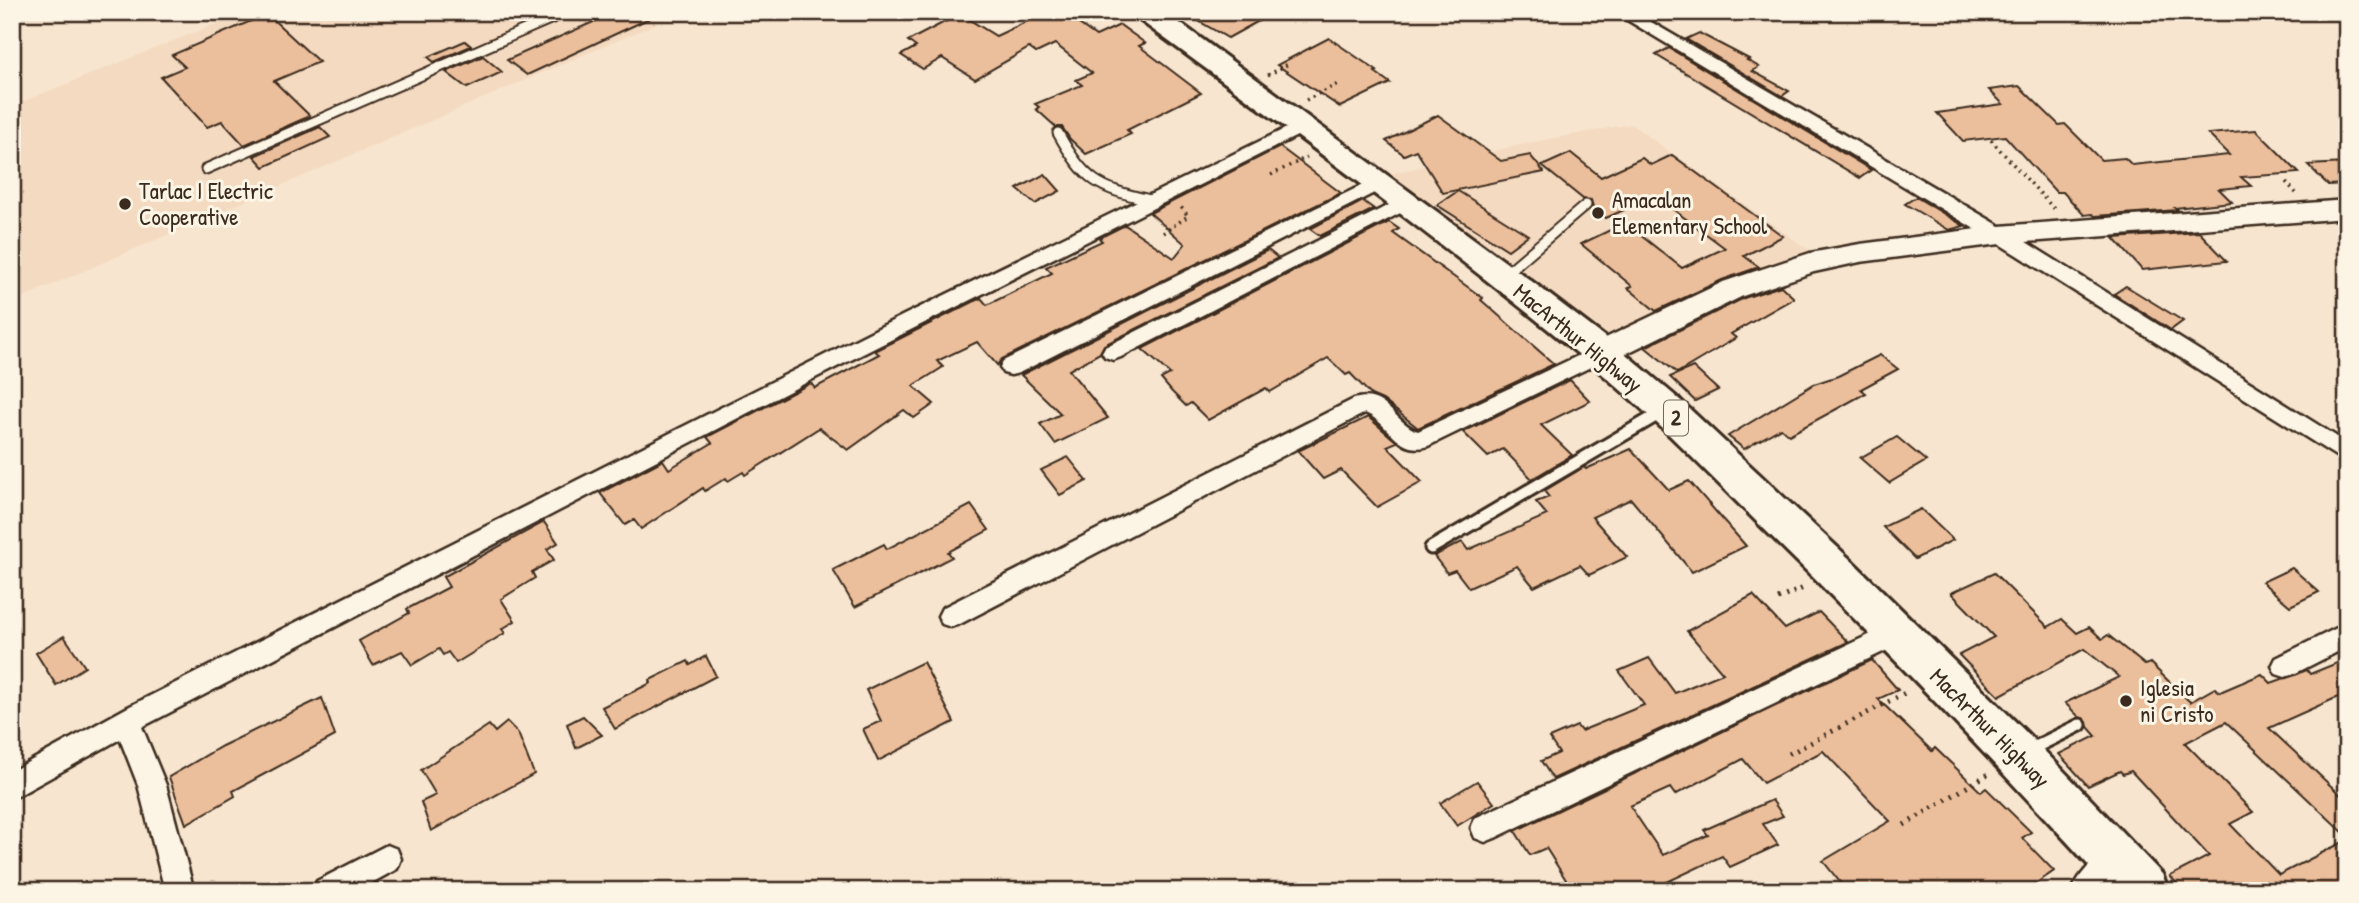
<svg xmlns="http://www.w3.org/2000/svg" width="2359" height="903" font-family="'Patrick Hand',sans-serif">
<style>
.built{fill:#f4dac0}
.building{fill:#ecbf9c;stroke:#3b2a1e;stroke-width:2}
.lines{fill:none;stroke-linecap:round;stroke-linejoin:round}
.lane-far1-casing{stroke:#3b2a1e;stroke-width:13}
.lane-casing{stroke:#3b2a1e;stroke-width:17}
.street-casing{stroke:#3b2a1e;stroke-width:5}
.secondary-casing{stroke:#3b2a1e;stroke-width:5}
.highway-casing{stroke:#3b2a1e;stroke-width:6}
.path-far1{stroke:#3b2a1e;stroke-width:3.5;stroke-dasharray:2 4.5;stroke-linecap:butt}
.path{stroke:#3b2a1e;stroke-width:5;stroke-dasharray:2 6;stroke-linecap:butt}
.lane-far1{stroke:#fcf5e5;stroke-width:9}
.lane{stroke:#fcf5e5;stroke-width:11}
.street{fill:#fcf5e5;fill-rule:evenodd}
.secondary{fill:#fcf5e5;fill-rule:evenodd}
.highway{fill:#fcf5e5;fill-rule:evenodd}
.poi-dot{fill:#3b2a1e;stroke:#fcf5e5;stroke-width:2.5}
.labels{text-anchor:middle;stroke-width:6;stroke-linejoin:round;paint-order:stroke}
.shield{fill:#fcf5e5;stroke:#75675a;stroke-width:2}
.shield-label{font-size:21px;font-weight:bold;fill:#3b2a1e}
.poi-label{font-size:23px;fill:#3b2a1e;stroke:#fcf5e5;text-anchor:start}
.street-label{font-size:23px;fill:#3b2a1e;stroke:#fcf5e5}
</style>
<rect width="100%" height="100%" fill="#f7e5cf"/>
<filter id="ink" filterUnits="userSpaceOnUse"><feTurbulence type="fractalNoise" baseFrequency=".0143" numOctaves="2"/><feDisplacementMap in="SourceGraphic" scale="14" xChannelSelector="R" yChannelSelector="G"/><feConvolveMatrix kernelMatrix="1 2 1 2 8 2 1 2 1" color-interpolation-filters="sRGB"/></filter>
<g filter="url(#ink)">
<!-- built -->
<g class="built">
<path d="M245,12h438l-671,290v-196z"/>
<path d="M1631,124l179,127 -208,86 -213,-163 145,-32z"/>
</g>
<!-- building -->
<g class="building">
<path d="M616,12h47l-136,63 -20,-15z"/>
<path d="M1047,12h15l34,24 24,-11 25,18 -6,3 62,47 -74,37 4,4 -45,20 -16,-15 -8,-12h-6l-20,-18 3,-2 -4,-3 47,-19 -6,-5 16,-7 -37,-29 -19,9 -7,-5 -54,31 -33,-21 -19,11 -22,-14 15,-8 -8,-6 52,-27 36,22z"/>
<path d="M1183,12h92l-47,26z"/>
<path d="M267,14l52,48 -45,19 36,35 -66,29 -22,-24 -15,6 -46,-50 24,-10 -13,-12z"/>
<path d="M1699,33l50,26 -2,1 12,7 -7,4 37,20 -7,5 -96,-57z"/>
<path d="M1329,38l48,33 -2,1 15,11 -50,24 -63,-42z"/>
<path d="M465,41l6,5 -37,16 -6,-5z"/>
<path d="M1669,48l202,122 -11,8 -204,-123z"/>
<path d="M483,56l19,16 -35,16 -21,-16z"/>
<path d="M2019,86l40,39 6,-1 36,36 24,-2 7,7 97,-10 -21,-21 48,-4 43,43 -58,4 10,9 -32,3 13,13 -57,6 3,2 -83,6 -3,-2 -8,1 -21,-23h-7l-51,-56 -42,5 -26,-28 66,-9 -14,-14z"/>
<path d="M1438,115l63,46 29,-6 14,17 -101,21 -27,-43 -12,5 -18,-14z"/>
<path d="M320,127l10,10 -66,30 -10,-11z"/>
<path d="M1280,147l61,46 -339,166 -5,6 -20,-23 -40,19 6,6 -30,19 21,18 -20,14 -10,-8 -56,40 -29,-22 -74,47 -2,-3 -15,9 -2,-3 -21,13 -2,-3 -62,41 -7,-9 -9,5 -25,-32 63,-33 6,9 43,-26 -5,-6 104,-54 4,5 64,-34 -4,-3 106,-53 6,7 65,-32 -6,-6 56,-26 -3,-3 26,-13 49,33 11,-14 -35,-31z"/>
<path d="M1571,153l30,24 41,-19 9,7 21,-10 111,81 -39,20 15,11 -37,13 -66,31 -28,-23 4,-2 -51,-42 44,-21 57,45 43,-20 -70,-52 -49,22 -13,-11 -2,-7 -8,-1 -41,-33z"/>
<path d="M2347,163v21l-19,1 -20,-20z"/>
<path d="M1045,174l15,17 -25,13 -18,-15z"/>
<path d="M1458,191l70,44 -20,15 -71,-45z"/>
<path d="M1916,197l48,29 -15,4 -44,-26z"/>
<path d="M1363,201l11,8 -54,27 -10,-7z"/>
<path d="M1389,222l10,7 -6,4 90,65 -2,2 73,64 -136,64 -35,-28 -12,-5 -21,-22 -4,2 -18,-17 -58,34 -4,-4 -58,32 -17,-17 -5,3 -14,-14 -11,-13 9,-5 -28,-25z"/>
<path d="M2199,232l28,29 -85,9 -28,-32z"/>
<path d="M1268,250l10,8 -174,87 -4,8 -31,17 39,48 -53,26 -15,-20 21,-10 -40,-39z"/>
<path d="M1781,286l13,12 -63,36 5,4 -59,35 -32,-26 99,-49z"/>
<path d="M2126,286l57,35 -12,9 -57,-36z"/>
<path d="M1880,355l18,14 -37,20 5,4 -77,42 -8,-7 -37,21 -16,-13 86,-52 24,-8z"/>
<path d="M1693,367l25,23 -23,11 -25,-24z"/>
<path d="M1570,380l20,21 -49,24 31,30 -40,24 -29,-30 -15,8 -25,-25z"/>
<path d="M1368,417l29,25 -10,4 35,36 -45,25 -36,-37 -18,9 -25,-28z"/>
<path d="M1897,437l29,24 -37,22 -29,-25z"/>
<path d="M1631,449l38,41 20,-9 57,65 -54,26 -61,-73 -39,18 35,40 -38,18 -9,-10 -46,22 -17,-21 -48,22 -14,-18 -8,3 -13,-17 28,-14 6,8 79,-35 -11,-13 13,-5 -5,-6 40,-24 2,2z"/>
<path d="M1068,457l19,24 -27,14 -19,-25z"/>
<path d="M971,505l18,25 -41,22 4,5 -97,50 -22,-37 51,-26 3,5z"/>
<path d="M1921,509l32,31 -38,19 -32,-32z"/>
<path d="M544,522l14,21 -11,6 7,11 -22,12 3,6 -34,21 14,22 -13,8 3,4 -49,30 -8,-11 -5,3 -4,-6 -27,16 -10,-14 -29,14 -14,-24 50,-28 -2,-4 42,-22 -6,-10z"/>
<path d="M2292,568l27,24 -29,14 -28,-24z"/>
<path d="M1994,573l54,54 14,-8 15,14 12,-6 13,12 6,-4 37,30 5,-2 40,39 25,-14 5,4 42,-18 9,9 36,-13 3,4 37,-15v34l-78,35 78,73v35l-121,-114 -41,21 68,69 -23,12 49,51 68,-35v51h-164l-13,-15 39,-20 -78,-85 -8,3 -3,-3 -32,15 -29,-32 37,-18 -8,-9 -3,-8 -6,-2 -14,-14 54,-26 -35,-28 -85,47 -40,-41 35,-18 -43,-44z"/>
<path d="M1753,595l32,34 34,-17 29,30 -295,137 -12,-18 18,-8 -10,-15 28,-12 4,5 63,-26 -25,-34 30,-13 26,35 48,-20 -36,-42z"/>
<path d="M64,636l21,31 -29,18 -20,-32z"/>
<path d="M706,656l10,20 -101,53 -13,-22 49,-24 -1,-3 38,-19 2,4z"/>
<path d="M1872,660l26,30 -20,9 54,52 3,-3 46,44 5,-4 45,44 -9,6 32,33 -29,20h-178l-24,-30 67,-40 -67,-70 -60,32 -20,-24 -68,36 -5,-7 -40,18 33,49 45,-20 -4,-5 68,-30 11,16 -20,8 15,21 -48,22 -8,-11 -74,35h-75l-27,-43 -16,7 -15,-24z"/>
<path d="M923,662l31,60 -76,39 -15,-32 18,-8 -15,-31z"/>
<path d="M322,698l13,38 -102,55 2,5 -49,28 -17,-47 53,-31z"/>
<path d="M583,716l19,19 -26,13 -9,-24z"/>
<path d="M507,722l11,11 16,41 -103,57 -10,-29 15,-7 -15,-25 68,-45 6,7z"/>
<path d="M1477,781l17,22 -37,23 -17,-23z"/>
</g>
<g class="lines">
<defs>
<g id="lane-far1">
<path d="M1058,133c27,48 39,55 92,67"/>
<path d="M206,169l360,-157"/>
<path d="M1504,275l82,-70"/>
</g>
<g id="lane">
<path d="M1431,548l233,-137"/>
<path d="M2029,750l51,-25"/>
</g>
<g id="street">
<path d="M1614,12h20l373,218 340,213v20l-354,-223z"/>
<path d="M1303,120l9,6 -3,4 -488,245 -679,352 24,58 28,106h-29l-27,-106 -18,-46 -108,60v-28l116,-64 776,-392z"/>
<path d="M1379,177l7,2 2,4 -2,4 -367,186 -8,2 -8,-2 -3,-6 3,-6z"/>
<path d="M1405,197l7,2 3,4 -3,4 -291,150 -8,3 -8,-3 -3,-5 3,-5z"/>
<path d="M1601,345l8,3 3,5 -3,5 -181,88c-31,10 -39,-24 -63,-33l-405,211 -9,3 -9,-3 -4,-8 4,-8 412,-209c32,-10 39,23 64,32z"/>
<path d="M1897,622l9,3 4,8 -4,8 -411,197 -10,4 -10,-4 -4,-10 4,-10z"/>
<path d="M2347,623v24l-53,27 -9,3 -9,-3 -4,-8 4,-8z"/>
<path d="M387,845l10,4 4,10 -4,10 -40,22h-44l4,-10z"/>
<path d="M2117,846l10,4 4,10 -4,10 -20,21h-35c7,-18 27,-38 45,-45z"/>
</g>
<path id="secondary" d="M2347,200v18l-347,26 -140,18 -46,10 -71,24 -132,65 -10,3 -10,-3 -5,-8 5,-8 132,-63 87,-29 50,-9 140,-18z"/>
<path id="highway" d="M1133,12h32l369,271 80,61 66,56 172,161 182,179 128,134 7,17h-57c-114,-125 -231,-248 -352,-366 -56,-56 -111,-113 -172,-163 -145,-120 -299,-232 -451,-344z"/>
</defs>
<!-- lane-far1 casing -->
<use href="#lane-far1" class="lane-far1-casing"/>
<!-- lane casing -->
<use href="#lane" class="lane-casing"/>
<!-- street casing -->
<use href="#street" class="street-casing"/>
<!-- secondary casing -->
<use href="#secondary" class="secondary-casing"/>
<!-- highway casing -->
<use href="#highway" class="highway-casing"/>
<!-- path-far1 -->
<g class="path-far1">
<path d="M1268,75l22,-12"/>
<path d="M1306,100l34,-17"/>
<path d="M1991,140l65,71"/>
<path d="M1271,175l36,-18"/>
<path d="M2286,182l10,11"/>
<path d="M1163,233l25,-17 -7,-9"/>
</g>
<!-- path -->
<g class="path">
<path d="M1778,599l28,-12"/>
<path d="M1789,754l120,-63"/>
<path d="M1904,825l86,-52"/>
</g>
<!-- lane-far1 -->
<use href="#lane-far1" class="lane-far1"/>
<!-- lane -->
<use href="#lane" class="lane"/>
<!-- street -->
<use href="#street" class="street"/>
<!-- secondary -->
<use href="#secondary" class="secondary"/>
<!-- highway -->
<use href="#highway" class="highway"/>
</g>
</g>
<!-- markers -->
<g class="poi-dot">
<circle cx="125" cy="204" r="7"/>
<circle cx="1598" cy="213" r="7"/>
<circle cx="2126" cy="701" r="7"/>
</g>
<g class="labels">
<!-- shield labels -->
<rect class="shield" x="1664" y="400.5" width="24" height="35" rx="5"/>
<g class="shield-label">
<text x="1676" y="425">2</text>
</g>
<!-- poi labels -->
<g class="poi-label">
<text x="139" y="199">Tarlac I Electric<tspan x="139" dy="26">Cooperative</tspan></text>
<text x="1612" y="208">Amacalan<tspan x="1612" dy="26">Elementary School</tspan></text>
<text x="2140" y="696">Iglesia<tspan x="2140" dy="26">ni Cristo</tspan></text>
</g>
<!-- street labels -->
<g class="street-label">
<text transform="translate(1578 338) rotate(39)" y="8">MacArthur Highway</text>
<text transform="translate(1990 728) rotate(45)" y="8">MacArthur Highway</text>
</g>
</g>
<!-- margin -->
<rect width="2359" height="903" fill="none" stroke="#fcf5e5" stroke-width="42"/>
<rect x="21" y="21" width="2317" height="861" fill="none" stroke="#3b2a1e" stroke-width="2.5" filter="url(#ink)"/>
</svg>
